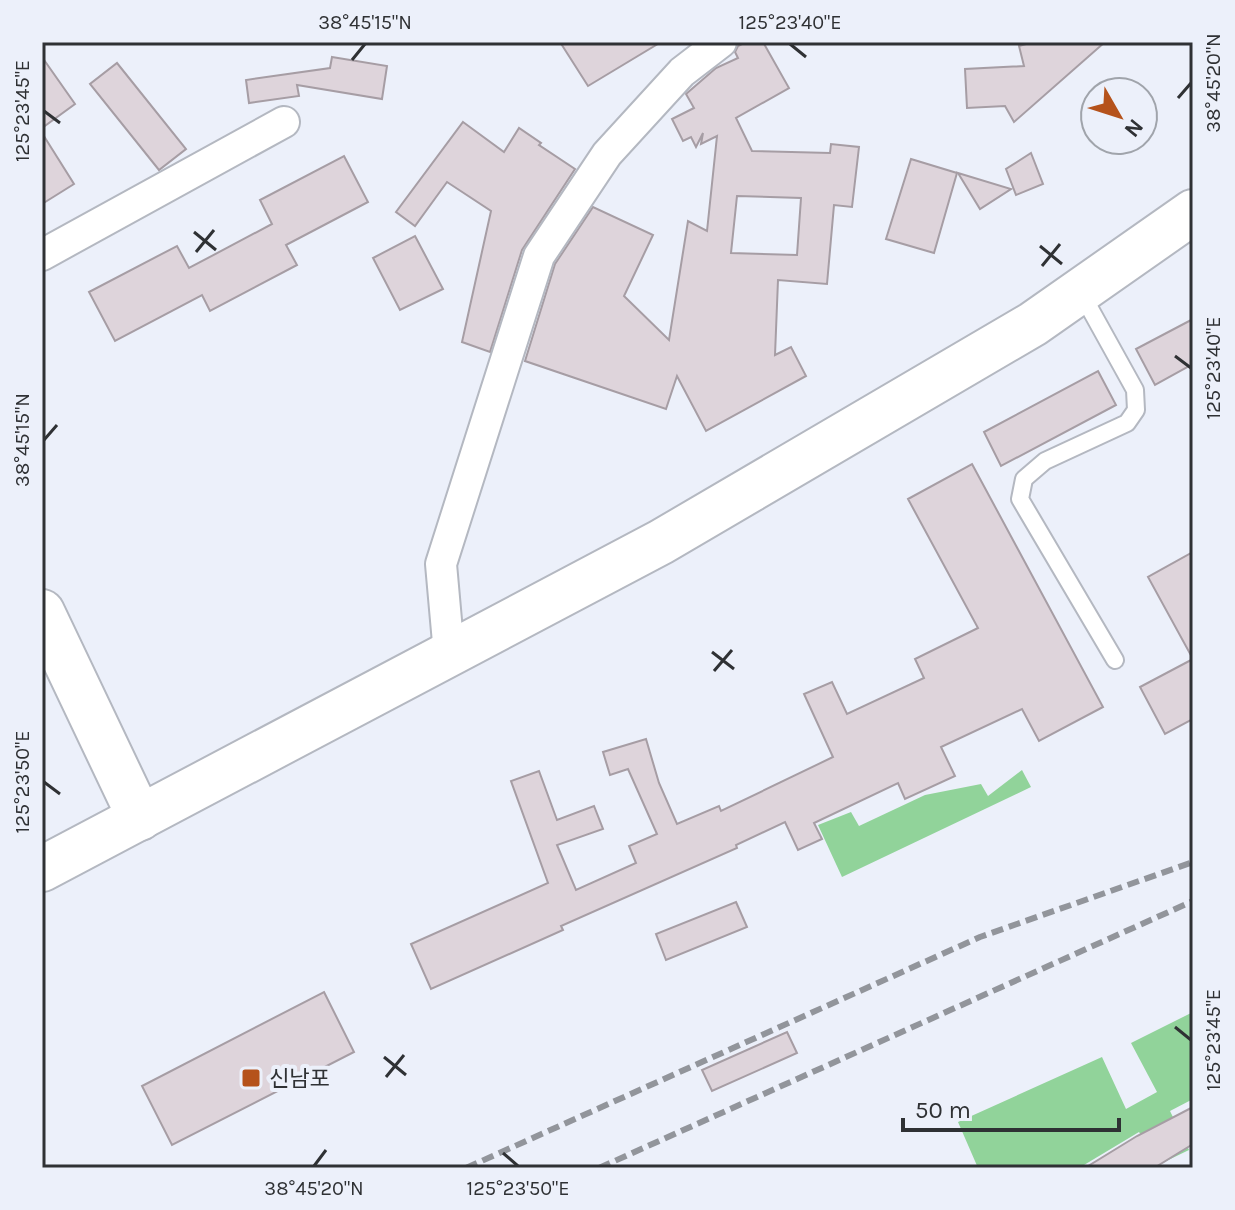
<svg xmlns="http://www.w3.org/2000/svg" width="1235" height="1210" font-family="Karla,'Noto Sans KR',sans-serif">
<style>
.green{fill:#91d39a}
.building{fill:#ded4db;stroke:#a69da4;stroke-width:2;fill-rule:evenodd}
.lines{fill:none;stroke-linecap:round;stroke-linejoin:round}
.lane-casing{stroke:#b4b8c1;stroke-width:20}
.street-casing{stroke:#b4b8c1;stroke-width:34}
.secondary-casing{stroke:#b4b8c1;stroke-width:48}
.lane{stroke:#fff;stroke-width:16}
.street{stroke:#fff;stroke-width:30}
.secondary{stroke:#fff;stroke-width:44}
.rail{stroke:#92959b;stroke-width:6;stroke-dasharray:12 6;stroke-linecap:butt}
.ticks{fill:none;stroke:#2f3134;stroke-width:3}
.poi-dot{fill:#b5521b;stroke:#ecf0fa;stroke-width:3}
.labels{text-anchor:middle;stroke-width:8;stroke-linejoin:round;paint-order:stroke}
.poi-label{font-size:22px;fill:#2f3134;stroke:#ecf0fa;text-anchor:start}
.neatline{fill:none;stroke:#2f3134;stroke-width:3}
.ticks-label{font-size:20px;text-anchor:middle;fill:#2f3134}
</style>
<rect width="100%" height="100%" fill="#ecf0fa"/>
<!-- green -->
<g class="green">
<path d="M1022,770l9,17 -189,90 -24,-52 33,-13 8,14 66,-31 56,-11 7,12z"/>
<path d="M1193,1012v87l-23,12 19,39 -29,14 -21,-32 -60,36h-101l-20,-46 144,-65 24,52 31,-17 -26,-49z"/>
</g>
<!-- building -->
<g class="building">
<path d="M560,42h101l-73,44z"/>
<path d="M746,42h17l26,46 -53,30 16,33 78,2 1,-9 28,3 -7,60 -18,-2 -7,79 -49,-4 -3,75 16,-8 15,29 -100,55 -29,-55 -11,33 -141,-48 30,-97 38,-57 60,28 -29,61 45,44 19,-119 19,10 10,-95 -16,8 2,-11 -7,14 -5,-10 -8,4 -11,-22 22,-11 -8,-14 30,-26 22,-10 -3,-6 3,-6zM737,196l64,2 -4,57 -66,-2z"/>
<path d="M1033,42h72l-91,80 -9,-16 -38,2 -2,-39 59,-3 -5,-20z"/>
<path d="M42,57l33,47 -33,24z"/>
<path d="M332,57l55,9 -5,33 -85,-14 2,11 -50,7 -3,-23 84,-12z"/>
<path d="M117,63l69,86 -27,21 -69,-86z"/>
<path d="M463,122l41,30 15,-24 22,15 -2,2 36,24 -53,81 -32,102 -28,-10 29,-131 -44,-29 -32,44 -19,-14z"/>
<path d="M42,133l32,51 -32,20z"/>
<path d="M1031,153l12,31 -27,11 -10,-26z"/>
<path d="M344,156l24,46 -82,43 11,20 -87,46 -8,-16 -87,46 -26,-49 88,-46 12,22 83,-44 -12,-24z"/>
<path d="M911,159l46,14 -23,80 -48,-14z"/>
<path d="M958,173l53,16 -31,20z"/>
<path d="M415,236l28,53 -43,21 -27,-52z"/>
<path d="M1193,319v45l-38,21 -19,-36z"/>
<path d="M1098,371l18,34 -115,61 -17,-34z"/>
<path d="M972,464l131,243 -64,34 -17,-32 -81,38 14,29 -50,23 -7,-16 -84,40 8,16 -24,11 -13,-28 -49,23 1,3 -176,78 2,4 -132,59 -20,-45 137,-61 -37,-102 28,-10 18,49 37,-14 9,23 -46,16 19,45 60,-27 -7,-17 28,-12 -29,-65 -18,6 -7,-23 43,-13 13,44 18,41 42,-18 2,5 112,-54 -29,-63 28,-12 15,32 77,-36 -9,-19 63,-31 -70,-129z"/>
<path d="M1193,552v167l-28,15 -25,-47 53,-28 -45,-82z"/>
<path d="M736,902l11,25 -81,33 -10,-26z"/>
<path d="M324,992l30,60 -182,93 -30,-59z"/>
<path d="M787,1032l10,21 -85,38 -10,-21z"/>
<path d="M1193,1107v37l-39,24h-69l52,-32z"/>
</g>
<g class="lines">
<defs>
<path id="lane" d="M1086,289l3,18 46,83 1,20 -9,13 -82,38 -21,18 -4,20 95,161"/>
<g id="street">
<path d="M42,255l242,-133"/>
<path d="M449,654l-8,-90 98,-308 68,-102 75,-82 39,-30"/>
</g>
<g id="secondary">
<path d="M42,612l98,206"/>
<path d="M42,869l619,-327 372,-218 160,-112"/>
</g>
</defs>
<!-- lane casing -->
<use href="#lane" class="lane-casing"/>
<!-- street casing -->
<use href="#street" class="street-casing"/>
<!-- secondary casing -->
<use href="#secondary" class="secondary-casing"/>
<!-- lane -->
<use href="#lane" class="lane"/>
<!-- street -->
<use href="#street" class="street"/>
<!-- secondary -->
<use href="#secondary" class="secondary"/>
<!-- rail -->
<g class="rail">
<path d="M466,1168l514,-231 213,-75"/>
<path d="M599,1168l594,-267"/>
</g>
</g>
<!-- ticks -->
<path class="ticks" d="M790,44l16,13M352,60l13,-16M1178,98l13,-15M44,111l16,12M194,232l22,18M1040,246l22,18M196,252l18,-22M1042,266l18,-22M1175,356l16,12M44,440l13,-15M712,652l22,17M714,671l18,-21M44,782l16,12M1175,1027l16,13M384,1057l22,18M386,1077l18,-22M503,1153l15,13M314,1166l12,-16"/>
<!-- markers -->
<rect class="poi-dot" x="241" y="1068" width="20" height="20" rx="4"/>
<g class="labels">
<!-- poi labels -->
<g class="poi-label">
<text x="269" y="1086">신남포</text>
</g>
</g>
<!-- border -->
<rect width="1235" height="1210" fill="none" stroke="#ecf0fa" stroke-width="88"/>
<!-- north arrow -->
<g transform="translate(1119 116) rotate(129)"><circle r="38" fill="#ecf0fa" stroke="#a0a4ab" stroke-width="2"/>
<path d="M0-6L14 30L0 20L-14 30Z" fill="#b5521b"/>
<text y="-12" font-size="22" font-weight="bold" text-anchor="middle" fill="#2f3134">N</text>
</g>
<!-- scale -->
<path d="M903 1118v12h216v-12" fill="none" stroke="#2f3134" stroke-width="4"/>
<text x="915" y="1118" font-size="24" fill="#2f3134" stroke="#ecf0fa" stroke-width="6" paint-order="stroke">50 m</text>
<rect x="44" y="44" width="1147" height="1122" class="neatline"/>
<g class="ticks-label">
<text x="365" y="29">38°45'15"N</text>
<text x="790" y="29">125°23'40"E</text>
<text transform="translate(1213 83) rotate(-90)" y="7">38°45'20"N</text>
<text transform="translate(22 111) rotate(-90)" y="7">125°23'45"E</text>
<text transform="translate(1213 368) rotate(-90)" y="7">125°23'40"E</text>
<text transform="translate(22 440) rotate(-90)" y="7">38°45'15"N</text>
<text transform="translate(22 782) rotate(-90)" y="7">125°23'50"E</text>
<text transform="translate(1213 1040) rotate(-90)" y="7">125°23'45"E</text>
<text x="314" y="1195">38°45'20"N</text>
<text x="518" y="1195">125°23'50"E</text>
</g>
</svg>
